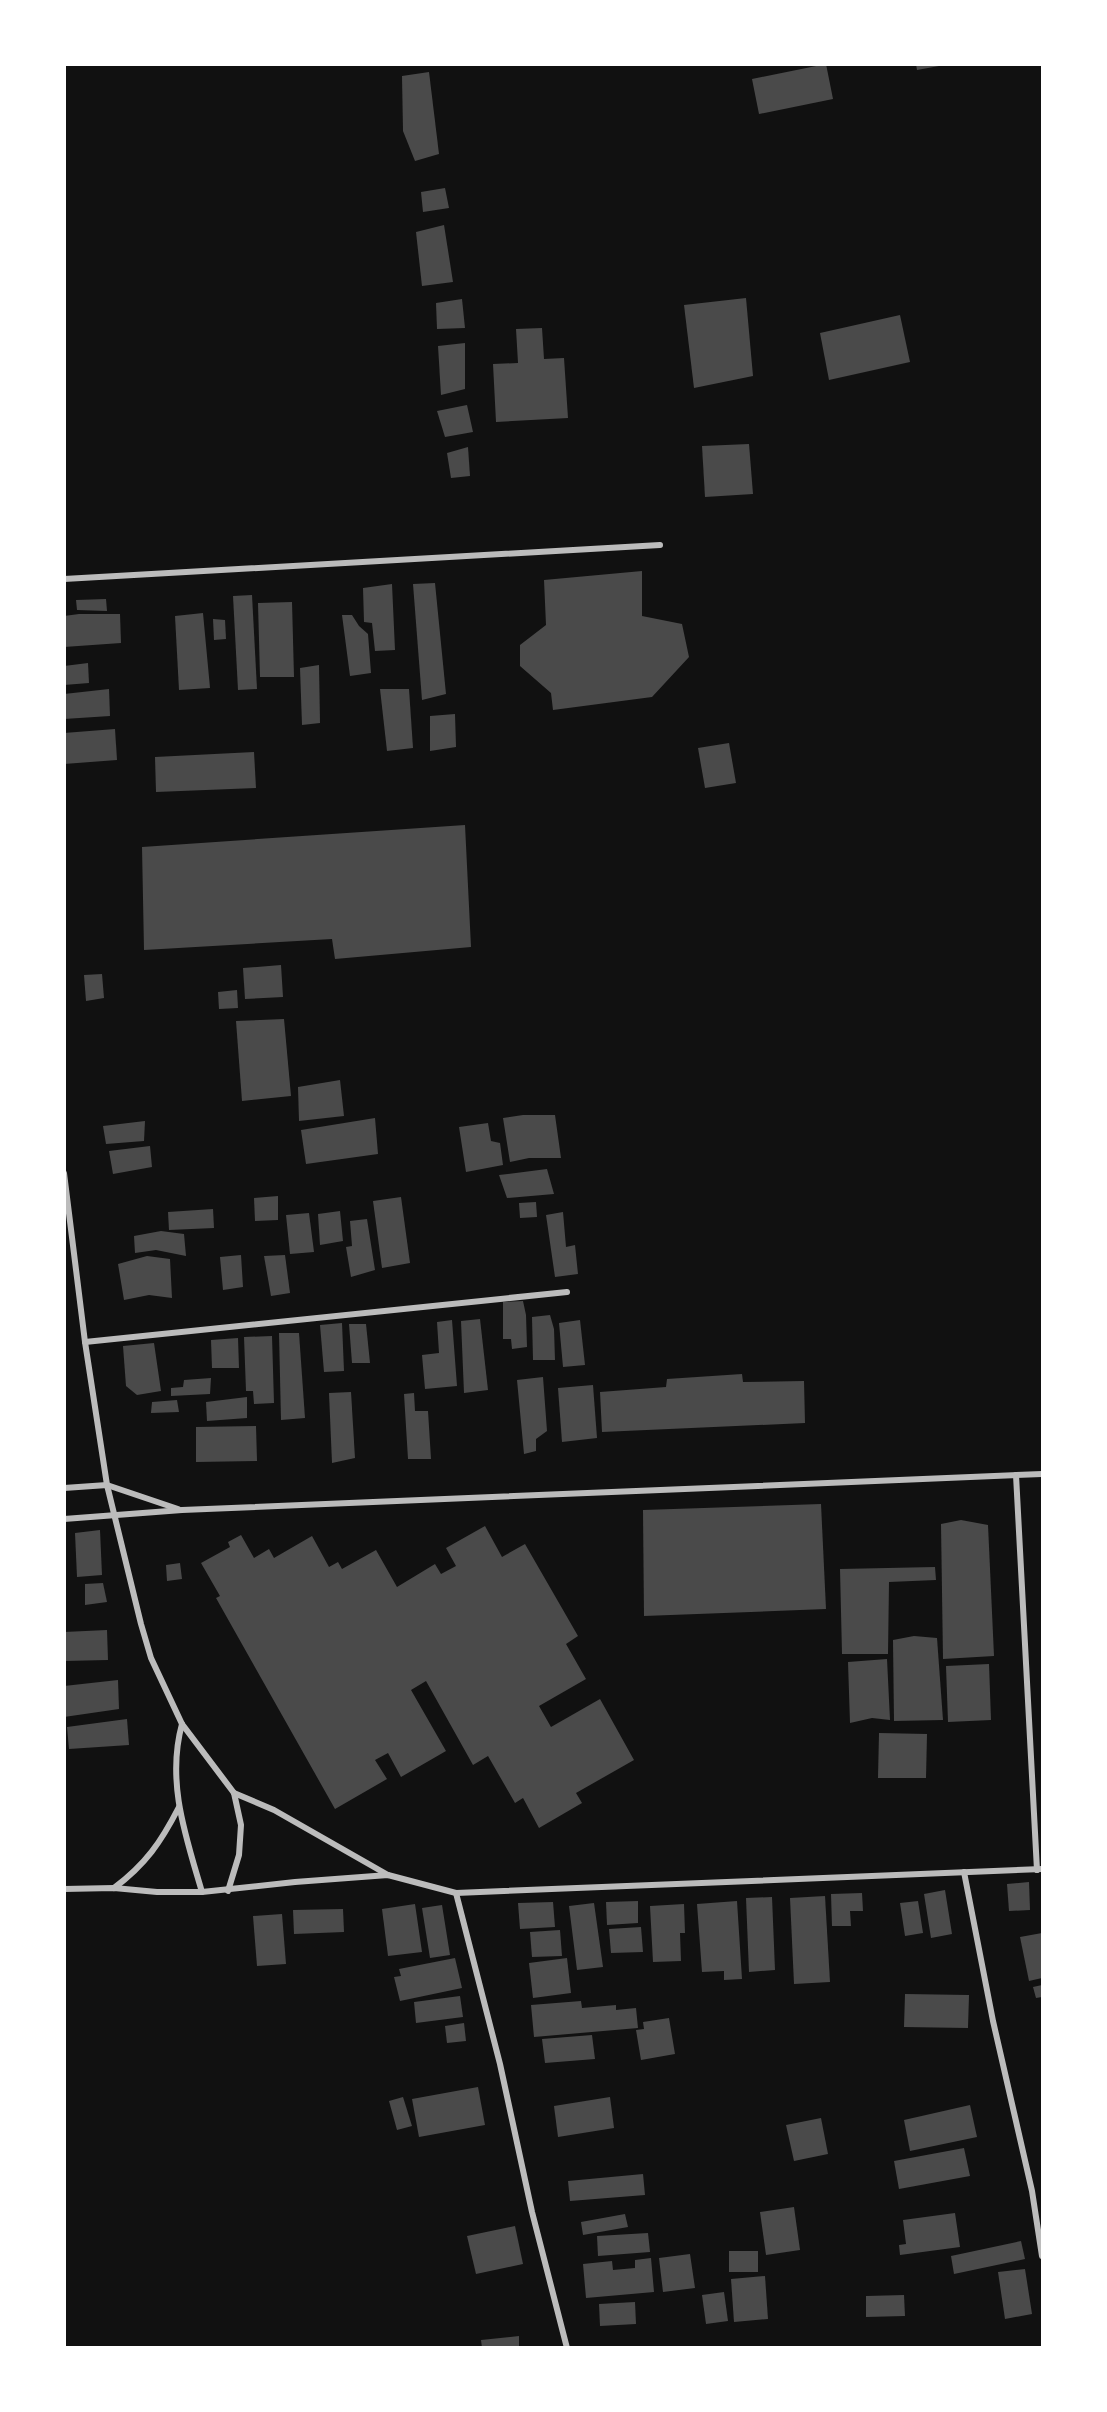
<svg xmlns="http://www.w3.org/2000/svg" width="1107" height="2412" font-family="'Fira Sans',sans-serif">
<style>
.building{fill:#4a4a4a}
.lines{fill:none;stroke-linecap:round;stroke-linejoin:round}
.minor{stroke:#bcbcbc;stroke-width:6}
</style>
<rect width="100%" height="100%" fill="#111"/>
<!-- building -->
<g class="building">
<path d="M826,64l7,35 -74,15 -7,-35z"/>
<path d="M916,64h23v2l-22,4z"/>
<path d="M429,72l10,82 -24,7 -12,-30 -1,-55z"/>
<path d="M445,188l4,20 -26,4 -2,-20z"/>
<path d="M444,225l9,57 -31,4 -6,-54z"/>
<path d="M746,298l7,78 -59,12 -10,-83z"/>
<path d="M462,299l3,29 -28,1 -1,-26z"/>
<path d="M900,315l10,47 -81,18 -9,-47z"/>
<path d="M542,328l2,31 20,-1 4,60 -72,4 -3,-58 25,-1 -2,-34z"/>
<path d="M465,343v46l-24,6 -3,-49z"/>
<path d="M467,405l6,27 -28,5 -8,-26z"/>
<path d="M749,444l4,50 -48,3 -3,-51z"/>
<path d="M468,447l2,29 -19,2 -4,-25z"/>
<path d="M642,571v45l40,8 7,33 -37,40 -99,13 -2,-17 -31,-27v-21l26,-20 -2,-45z"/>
<path d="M435,583l11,111 -24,6 -9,-116z"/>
<path d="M392,584l3,66 -20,1 -3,-28 -8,-1 -1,-34z"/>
<path d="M252,595l5,94 -19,1 -5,-94z"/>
<path d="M106,599l1,12 -30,-1 -1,-10z"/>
<path d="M292,602l2,75h-34l-2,-74z"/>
<path d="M203,613l7,75 -31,2 -4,-74z"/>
<path d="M79,614h41l1,29 -57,4v-31z"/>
<path d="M342,615h10l7,11 9,8 3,39 -21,3z"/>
<path d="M213,619l12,1 1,19 -12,1z"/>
<path d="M88,663l1,20 -25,2v-19z"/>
<path d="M319,665l1,58 -18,2 -2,-57z"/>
<path d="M109,689l1,27 -46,3v-25z"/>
<path d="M380,689h29l4,59 -26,3z"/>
<path d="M455,714l1,33 -26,4v-35z"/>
<path d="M115,729l2,31 -53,4v-31z"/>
<path d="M729,743l7,40 -31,5 -7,-40z"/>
<path d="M254,752l2,36 -100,4 -1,-35z"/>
<path d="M465,825l6,122 -136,12 -3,-20 -188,11 -2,-103z"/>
<path d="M281,965l2,32 -38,2 -2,-31z"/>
<path d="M102,974l2,24 -18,3 -2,-26z"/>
<path d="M237,990l1,18 -19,1 -1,-17z"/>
<path d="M284,1019l7,77 -49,5 -6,-80z"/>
<path d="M340,1080l4,36 -45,5 -1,-34z"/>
<path d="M523,1115h32l6,43h-32l-19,4 -7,-44z"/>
<path d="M375,1118l3,36 -72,10 -5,-34z"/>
<path d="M145,1121l-1,20 -38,3 -3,-18z"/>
<path d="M488,1123l3,18 9,2 3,22 -37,7 -7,-45z"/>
<path d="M150,1146l2,21 -39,7 -4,-23z"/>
<path d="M547,1169l7,25 -47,4 -8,-23z"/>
<path d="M278,1196v24l-23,1 -1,-23z"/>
<path d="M401,1197l9,66 -28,5 -9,-67z"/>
<path d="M536,1202l1,15 -17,1 -1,-15z"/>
<path d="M213,1209l1,19 -45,2 -1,-18z"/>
<path d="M340,1211l3,30 -23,4 -2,-31z"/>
<path d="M563,1212l3,35 9,-2 3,29 -23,3 -9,-62z"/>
<path d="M309,1213l5,39 -24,2 -4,-39z"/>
<path d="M367,1219l8,51 -24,7 -5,-30 6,-1 -2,-25z"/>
<path d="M161,1231l23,3 2,22 -30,-6 -21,3 -1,-17z"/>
<path d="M241,1255l2,32 -20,3 -3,-33z"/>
<path d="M285,1255l5,38 -19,3 -7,-40z"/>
<path d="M147,1256l23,3 2,39 -23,-3 -25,5 -6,-36z"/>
<path d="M523,1301l3,14 1,32 -15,2 -1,-10h-8v-37z"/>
<path d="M550,1315l4,14 1,31h-22l-1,-43z"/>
<path d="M480,1319l8,71 -24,3 -3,-72z"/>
<path d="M452,1320l5,66 -32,3 -3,-34 17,-2 -2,-31z"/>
<path d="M580,1320l5,45 -22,2 -4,-44z"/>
<path d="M342,1323l2,48 -20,1 -4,-47z"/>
<path d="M349,1324h17l4,39h-18z"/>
<path d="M279,1333h20l6,85 -24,2z"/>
<path d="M272,1336l2,67 -20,1 -1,-13h-7l-2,-54z"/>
<path d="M238,1338l1,30h-27l-1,-28z"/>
<path d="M154,1343l7,48 -24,4 -11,-9 -3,-40z"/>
<path d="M742,1374l1,8 61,-1 1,42 -203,9 -2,-40 66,-5 1,-8z"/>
<path d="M543,1377l4,54 -11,8v12l-12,3 -7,-74z"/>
<path d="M211,1378l-1,16 -39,2v-8l12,-1 1,-7z"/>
<path d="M593,1385l4,53 -35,4 -4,-54z"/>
<path d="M351,1392l4,66 -23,5 -3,-70z"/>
<path d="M414,1393l1,18h13l3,48h-23l-4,-65z"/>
<path d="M247,1397v21l-40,3 -1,-19z"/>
<path d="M177,1400l2,12 -28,1 1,-11z"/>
<path d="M256,1426l1,35 -61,1v-35z"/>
<path d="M821,1504l5,105 -182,7 -1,-106z"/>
<path d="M961,1520l27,5 6,131 -51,3 -2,-135z"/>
<path d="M485,1526l17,31 23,-13 53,92 -12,8 20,35 -47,27 12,21 49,-28 34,61 -58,33 6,10 -43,25 -16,-30 -8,5 -27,-47 -15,9 -47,-84 -15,9 35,61 -45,26 -13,-24 -13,7 12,19 -52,30 -119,-211 4,-2 -19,-33 29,-16 -2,-5 13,-7 13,23 15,-9 5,9 38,-22 17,31 9,-5 4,7 34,-19 21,37 38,-23 6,10 15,-8 -10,-18z"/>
<path d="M100,1530l2,45 -25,2 -2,-44z"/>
<path d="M180,1563l2,16 -15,2 -1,-16z"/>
<path d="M935,1567l1,13 -47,2 -1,72h-46l-2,-85z"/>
<path d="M103,1583l4,19 -22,3v-21z"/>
<path d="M107,1630l1,30 -44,1v-29z"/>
<path d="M914,1636l23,2 6,82 -49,1 -1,-81z"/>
<path d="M887,1659l3,61 -18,-2 -22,5 -2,-61z"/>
<path d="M989,1664l2,56 -43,2 -2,-56z"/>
<path d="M118,1680l1,29 -55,8v-31z"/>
<path d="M127,1719l2,26 -60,4 -2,-22z"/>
<path d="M879,1733l48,1 -1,44h-48z"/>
<path d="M1029,1882l1,28 -21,1 -2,-27z"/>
<path d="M945,1890l7,44 -21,4 -7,-44z"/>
<path d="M862,1893l1,18h-13l1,15h-19l-1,-32z"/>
<path d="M825,1896l5,86 -36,2 -4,-86z"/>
<path d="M772,1897l3,73 -26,2 -3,-74z"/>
<path d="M638,1901v22l-31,2 -1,-23z"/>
<path d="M737,1901l5,78 -18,1v-9l-22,1 -5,-68z"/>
<path d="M918,1901l5,32 -18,3 -5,-33z"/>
<path d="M553,1902l2,25 -35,2 -2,-26z"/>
<path d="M594,1903l9,64 -26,3 -8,-64z"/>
<path d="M415,1904l7,48 -34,4 -6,-47z"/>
<path d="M684,1904l1,29h-5l1,28 -28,1 -3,-56z"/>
<path d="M442,1905l8,50 -20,3 -8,-50z"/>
<path d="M343,1909l1,23 -50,2 -1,-24z"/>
<path d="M282,1914l4,50 -29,2 -4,-50z"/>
<path d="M641,1927l2,25 -32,1 -2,-24z"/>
<path d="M560,1930l2,26 -30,1 -2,-25z"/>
<path d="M1042,1933v45l-13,3 -9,-44z"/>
<path d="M455,1958l7,30 -62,13 -6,-24 7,-1 -2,-7z"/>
<path d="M567,1958l4,35 -38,5 -4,-35z"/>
<path d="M1042,1985v12l-6,1 -3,-11z"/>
<path d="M905,1994l64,1 -1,33 -64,-1z"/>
<path d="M460,1996l3,21 -47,6 -2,-21z"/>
<path d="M581,2001l1,7 34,-3v5l20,-2 2,20 -104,9 -3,-32z"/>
<path d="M669,2018l6,36 -34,6 -5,-30 8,-1 -1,-7z"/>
<path d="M464,2023l2,18 -19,2 -2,-17z"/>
<path d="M592,2035l3,24 -50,4 -3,-24z"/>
<path d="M478,2087l7,38 -66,12 -7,-38z"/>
<path d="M403,2097l9,29 -15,4 -8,-29z"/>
<path d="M610,2097l4,31 -56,9 -4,-31z"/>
<path d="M970,2105l7,32 -67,14 -6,-31z"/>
<path d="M821,2118l7,36 -34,7 -8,-36z"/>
<path d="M964,2148l6,28 -71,13 -5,-28z"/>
<path d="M643,2174l2,21 -75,6 -2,-20z"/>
<path d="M794,2207l6,43 -34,5 -6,-43z"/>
<path d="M955,2213l5,34 -60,8 -1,-10 7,-1 -3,-24z"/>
<path d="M625,2214l3,13 -45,8 -2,-13z"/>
<path d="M515,2226l8,38 -47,10 -9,-38z"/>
<path d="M648,2233l2,19 -52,4 -1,-20z"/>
<path d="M1021,2241l4,18 -71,15 -3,-18z"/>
<rect x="729" y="2251" width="29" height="21"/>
<path d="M690,2254l5,34 -32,4 -4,-34z"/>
<path d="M651,2258l3,34 -68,6 -3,-34 29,-3 1,9 22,-2v-8z"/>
<path d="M1025,2269l7,45 -27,5 -7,-47z"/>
<path d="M765,2276l3,43 -34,3 -3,-43z"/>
<path d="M724,2292l4,29 -22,3 -4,-29z"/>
<path d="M904,2295l1,21 -39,1v-21z"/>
<path d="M635,2302l1,22 -36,2 -1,-22z"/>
<path d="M519,2336v12h-37l-1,-8z"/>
</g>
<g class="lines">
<!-- minor -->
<g class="minor">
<path d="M64,579l596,-34"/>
<path d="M64,1173l21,169 22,143 34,139 10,34 31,66 52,69 7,32 -2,30 -11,36"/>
<path d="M85,1342l482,-50"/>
<path d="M1016,1475l21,395"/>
<path d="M64,1488l43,-3 71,24"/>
<path d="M64,1519l118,-9 860,-36"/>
<path d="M182,1724c-16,58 4,113 20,168"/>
<path d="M234,1793l40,17 114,65"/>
<path d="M964,1872l29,149 39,170 10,65"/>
<path d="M114,1888c32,-24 47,-46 65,-81"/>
<path d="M64,1889l50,-1 43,4h45l93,-10 93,-7 68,18 586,-24"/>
<path d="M456,1893l44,171 32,148 35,136"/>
</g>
</g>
<!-- border -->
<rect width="1107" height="2412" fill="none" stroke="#ffffff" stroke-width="132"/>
</svg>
